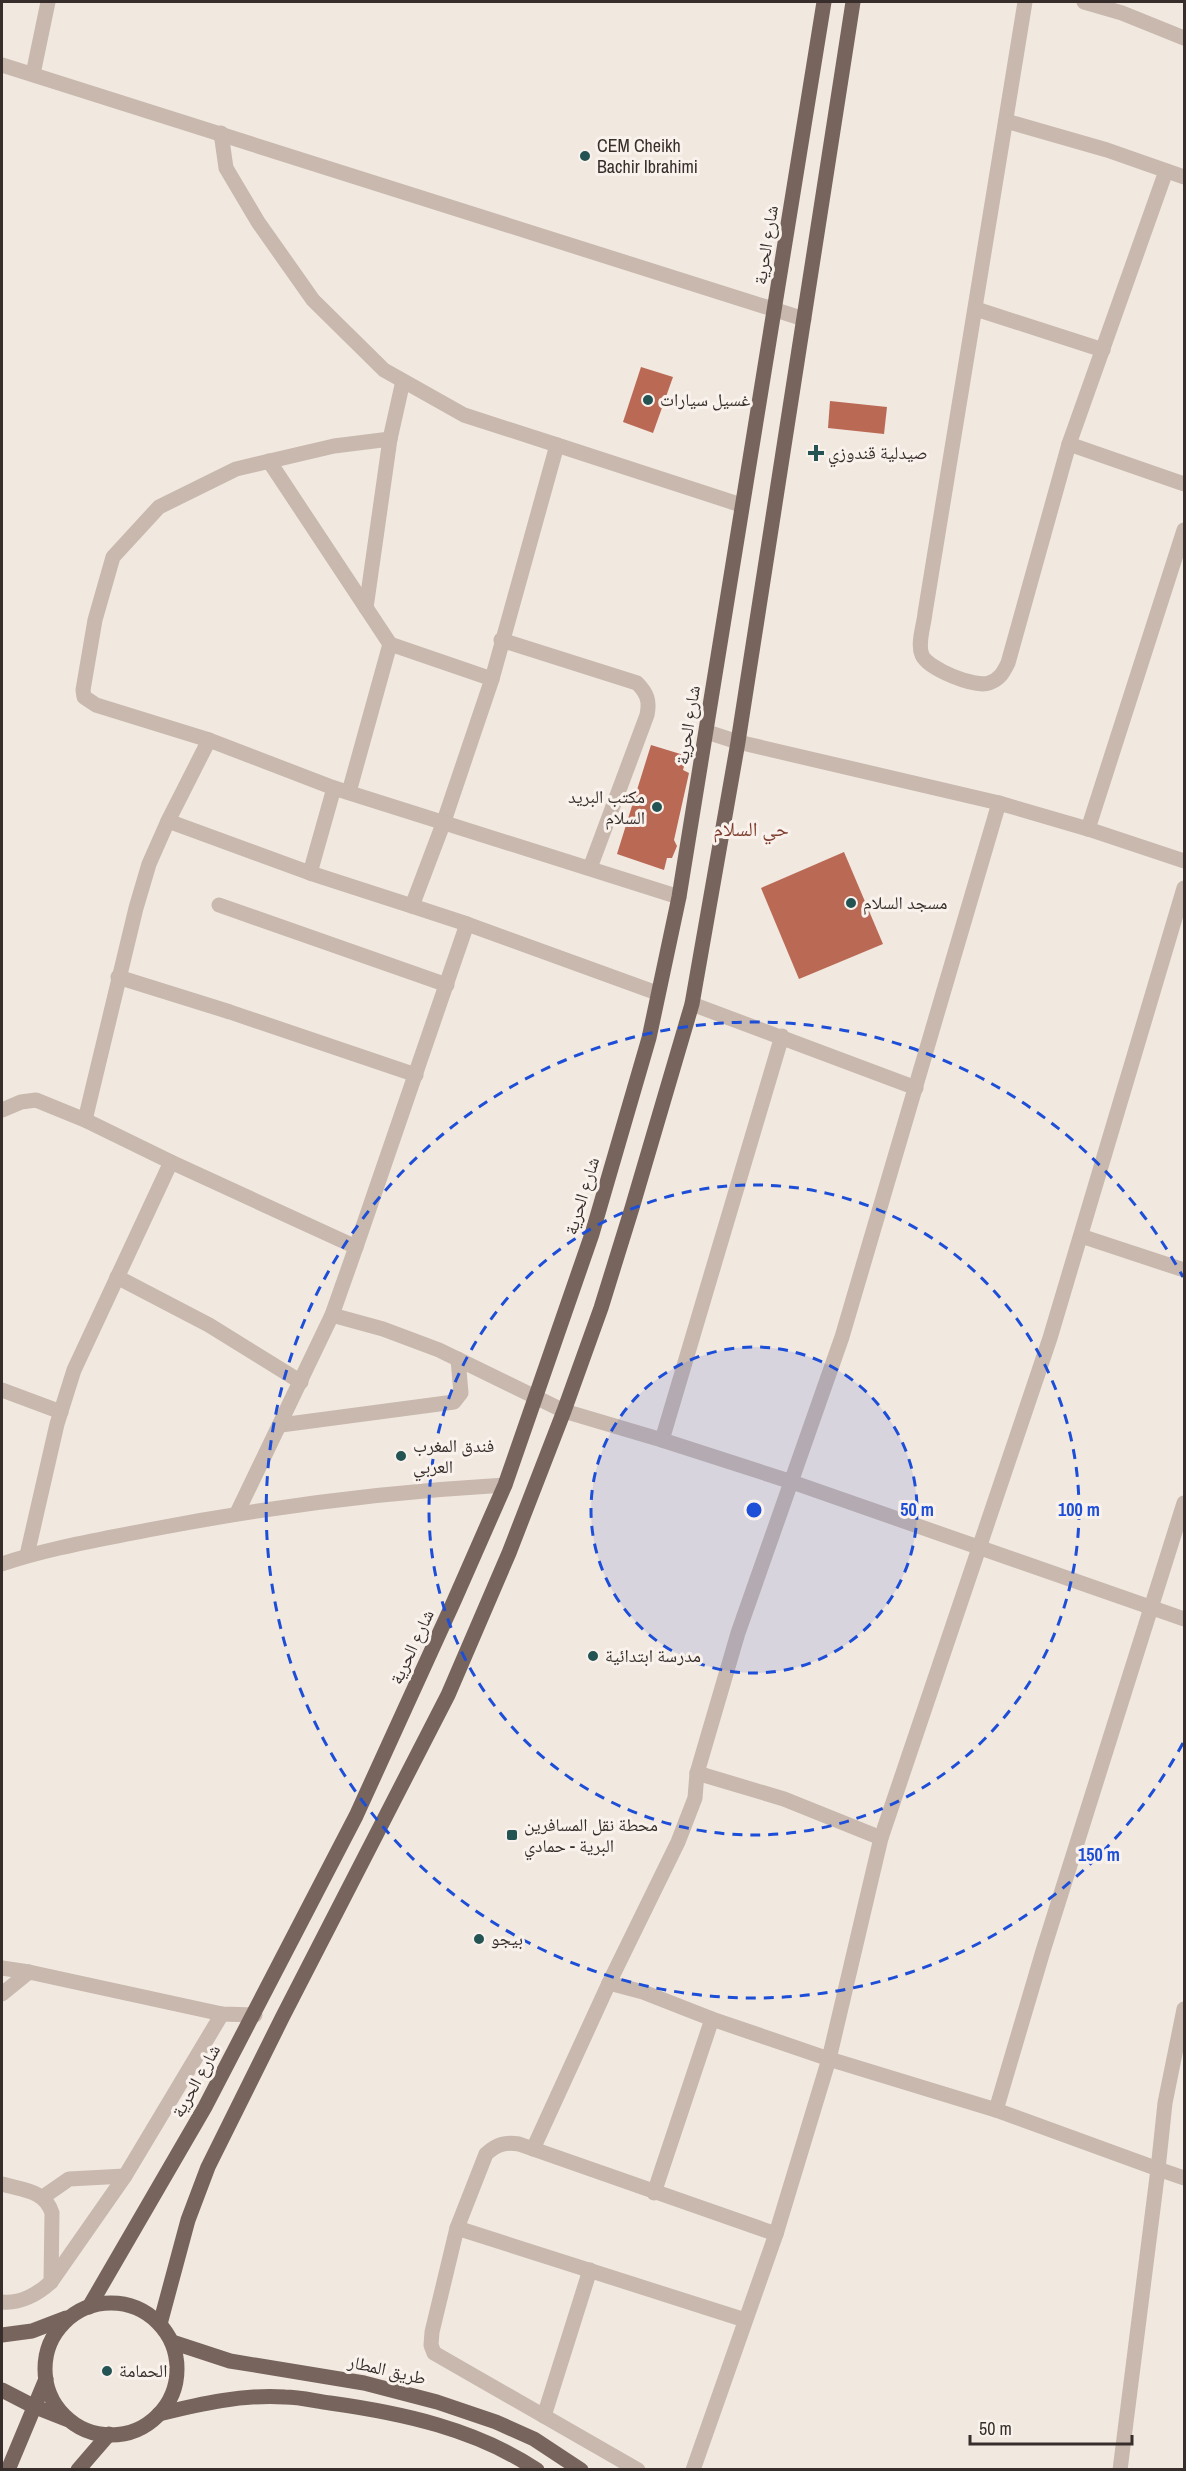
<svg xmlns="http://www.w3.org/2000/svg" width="1186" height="2471" font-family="'Archivo Narrow','Noto Naskh Arabic',sans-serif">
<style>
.building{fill:#ba6954}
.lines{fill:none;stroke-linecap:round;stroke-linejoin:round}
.minor{stroke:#c8b8ad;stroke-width:15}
.major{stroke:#77655d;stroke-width:15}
.ring{fill:none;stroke:#1d4ed8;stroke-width:3;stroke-dasharray:10 8}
.poi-dot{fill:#245354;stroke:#f9f2ec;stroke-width:2}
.labels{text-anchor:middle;stroke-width:6;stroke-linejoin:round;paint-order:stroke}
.poi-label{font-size:18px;fill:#372e2b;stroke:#f9f2ec;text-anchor:start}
.street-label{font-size:18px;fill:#372e2b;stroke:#f9f2ec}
.neighbourhood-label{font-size:20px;fill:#7e3c2c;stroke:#f9f2ec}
.centre{fill:#1d4ed8;stroke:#f9f2ec;stroke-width:3}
.ring-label{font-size:18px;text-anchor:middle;font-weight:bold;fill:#1d4ed8;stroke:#f9f2ec;stroke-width:6;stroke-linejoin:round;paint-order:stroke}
</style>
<rect width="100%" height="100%" fill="#f1e8e0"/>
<!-- building -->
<g class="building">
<path d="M641,367l32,10 -20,56 -30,-11z"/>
<path d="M830,401l57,6 -3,27 -56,-6z"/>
<path d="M651,745l36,11 -4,14 6,3 -15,67 3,6 -5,12h-5l-3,12 -47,-16z"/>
<path d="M844,852l39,92 -84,35 -38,-91z"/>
</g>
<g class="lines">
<!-- minor -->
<g class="minor">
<path d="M1025,2l-100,611c-1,12 -8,31 -3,42 6,14 53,33 67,28 11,-4 14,-10 19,-20l61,-219"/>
<path d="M1084,2l38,11 62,25"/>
<path d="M2,65l802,254"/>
<path d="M33,74l15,-72"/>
<path d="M1006,121l101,29 77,27"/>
<path d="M221,133l5,35 32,54 55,78 71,70 80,45 93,30"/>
<path d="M1166,171l-97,273 115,40"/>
<path d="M976,309l127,41"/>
<path d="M390,439l13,-58"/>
<path d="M269,461l121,183"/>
<path d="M501,640l136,43c10,10 13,18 10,32l-57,153"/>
<path d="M707,732l31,10 261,61 89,26 96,32"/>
<path d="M209,740l-113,-35 -12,-8 -1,-7 12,-70 18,-63 46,-50 77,-38 98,-23 56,-7 -24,169"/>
<path d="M349,792l41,-148 102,35"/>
<path d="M168,821l142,52 102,33"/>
<path d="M1088,829l96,-299"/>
<path d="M310,873l24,-85"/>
<path d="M219,905l228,80"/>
<path d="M467,924l-55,-18 31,-82 49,-145 65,-234 184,60"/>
<path d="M118,977l112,35 186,63"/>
<path d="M692,1004l224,84"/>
<path d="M2,1110l19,-8 15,-2 49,20 86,42 185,85 -24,68"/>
<path d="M85,1120l51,-212 13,-44 19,-43 41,-81 125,48 345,109"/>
<path d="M1081,1236l103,34"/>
<path d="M356,1247l111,-323 190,69"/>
<path d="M117,1277l92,48 92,57"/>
<path d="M2,1390l59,22"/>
<path d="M281,1425l173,-23 7,-9 -3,-34"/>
<path d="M662,1440l120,-404"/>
<path d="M237,1513l95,-198 51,14 56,21 125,61 98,29 130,42 392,137"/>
<path d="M27,1555l30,-131 17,-54 97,-208"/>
<path d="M2,1564c47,-16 97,-24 146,-34 118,-23 236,-38 357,-45"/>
<path d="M697,1773l87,26 97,39"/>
<path d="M2,1968l27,4"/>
<path d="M609,1983l34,9 69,27 117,40 167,51 162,59 7,-66 19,-94"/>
<path d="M2,1994l27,-22 193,42 33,1"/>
<path d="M996,2110l47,-159 141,-448"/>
<path d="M533,2149l76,-166 69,-141 17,-44 2,-25 41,-140 104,-296 157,-534"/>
<path d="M2,2184c20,6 43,6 50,29l-1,69"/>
<path d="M654,2193l58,-174"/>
<path d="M43,2197l26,-18 56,-3"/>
<path d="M457,2228l288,92"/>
<path d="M2,2302c18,2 36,-8 49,-20l74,-106 97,-162"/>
<path d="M544,2416l46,-146"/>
<path d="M638,2470l-204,-117 -3,-8 1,-13 25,-104 29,-74c11,-10 19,-12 33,-10l257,90"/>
<path d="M693,2470l83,-236 53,-175 52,-221 169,-500 134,-450"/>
<path d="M1120,2470l38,-301 26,9"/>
</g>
<!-- major -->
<g class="major">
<circle cx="111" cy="2369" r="66"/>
<path d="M89,2307l116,-200 151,-291 98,-215 51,-116 87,-251 57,-196 30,-141 145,-895"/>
<path d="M160,2324l28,-104 20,-53 74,-149 166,-323 61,-142 55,-142 37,-103 31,-100 60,-204 46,-262 115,-740"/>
<path d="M2,2335l30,-4 34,-13"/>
<path d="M172,2342l58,19 134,22 73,19 59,20 38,17 47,31"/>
<path d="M2,2390l31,16 33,13"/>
<path d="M159,2414c41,-10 84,-20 126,-17 15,0 30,4 45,6 72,10 146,26 207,67"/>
<path d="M8,2470l38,-91"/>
<path d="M78,2470l31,-36"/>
</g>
</g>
<!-- distance rings -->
<circle cx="754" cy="1510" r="163" fill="#1d4ed8" fill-opacity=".12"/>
<g class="ring">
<circle cx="754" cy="1510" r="163"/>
<circle cx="754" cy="1510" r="325"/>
<path d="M1183 1743A488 488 0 1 1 1183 1277"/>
</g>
<!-- markers -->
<g class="poi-dot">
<circle cx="585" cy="156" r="6"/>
<circle cx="648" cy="400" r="6"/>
<path d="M813 444h6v6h6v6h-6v6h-6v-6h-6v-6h6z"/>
<circle cx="657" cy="807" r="6"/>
<circle cx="851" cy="903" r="6"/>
<circle cx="401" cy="1456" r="6"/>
<circle cx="593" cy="1656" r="6"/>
<rect x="506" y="1829" width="12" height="12" rx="3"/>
<circle cx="479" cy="1939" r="6"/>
<circle cx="107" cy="2371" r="6"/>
</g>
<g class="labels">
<!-- poi labels -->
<g class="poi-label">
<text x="597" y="152">CEM Cheikh<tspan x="597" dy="21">Bachir Ibrahimi</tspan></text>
<text x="660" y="406">غسيل سيارات</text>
<text x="828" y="459">صيدلية قندوزي</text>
<text x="645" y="803" text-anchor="end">مكتب البريد<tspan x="645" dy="21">السلام</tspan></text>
<text x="863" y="909">مسجد السلام</text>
<text x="413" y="1452">فندق المغرب<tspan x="413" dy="21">العربي</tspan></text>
<text x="605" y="1662">مدرسة ابتدائية</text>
<text x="524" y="1831">محطة نقل المسافرين<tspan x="524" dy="21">البرية - حمادي</tspan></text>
<text x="491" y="1945">بيجو</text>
<text x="119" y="2377">الحمامة</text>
</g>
<!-- street labels -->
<g class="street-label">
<text transform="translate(766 245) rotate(-81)" y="6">شارع الحرية</text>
<text transform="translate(688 725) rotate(-81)" y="6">شارع الحرية</text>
<text transform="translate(582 1196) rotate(-73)" y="6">شارع الحرية</text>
<text transform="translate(412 1647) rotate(-65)" y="6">شارع الحرية</text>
<text transform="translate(196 2081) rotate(-61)" y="6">شارع الحرية</text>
<text transform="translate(387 2370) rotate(13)" y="6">طريق المطار</text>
</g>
<!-- neighbourhood labels -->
<g class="neighbourhood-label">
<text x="751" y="836">حي السلام</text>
</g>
</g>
<circle cx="754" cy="1510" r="9" class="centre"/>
<g class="ring-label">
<text x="917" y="1516">50 m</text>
<text x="1079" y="1516">100 m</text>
<text x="1099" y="1861">150 m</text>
</g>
<!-- border -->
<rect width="1186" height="2471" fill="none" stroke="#372e2b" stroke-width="6"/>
<!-- scale -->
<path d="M970 2435v9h162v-9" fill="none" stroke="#372e2b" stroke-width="3"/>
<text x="979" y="2435" font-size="18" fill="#372e2b" stroke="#f9f2ec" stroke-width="4.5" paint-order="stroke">50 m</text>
</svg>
